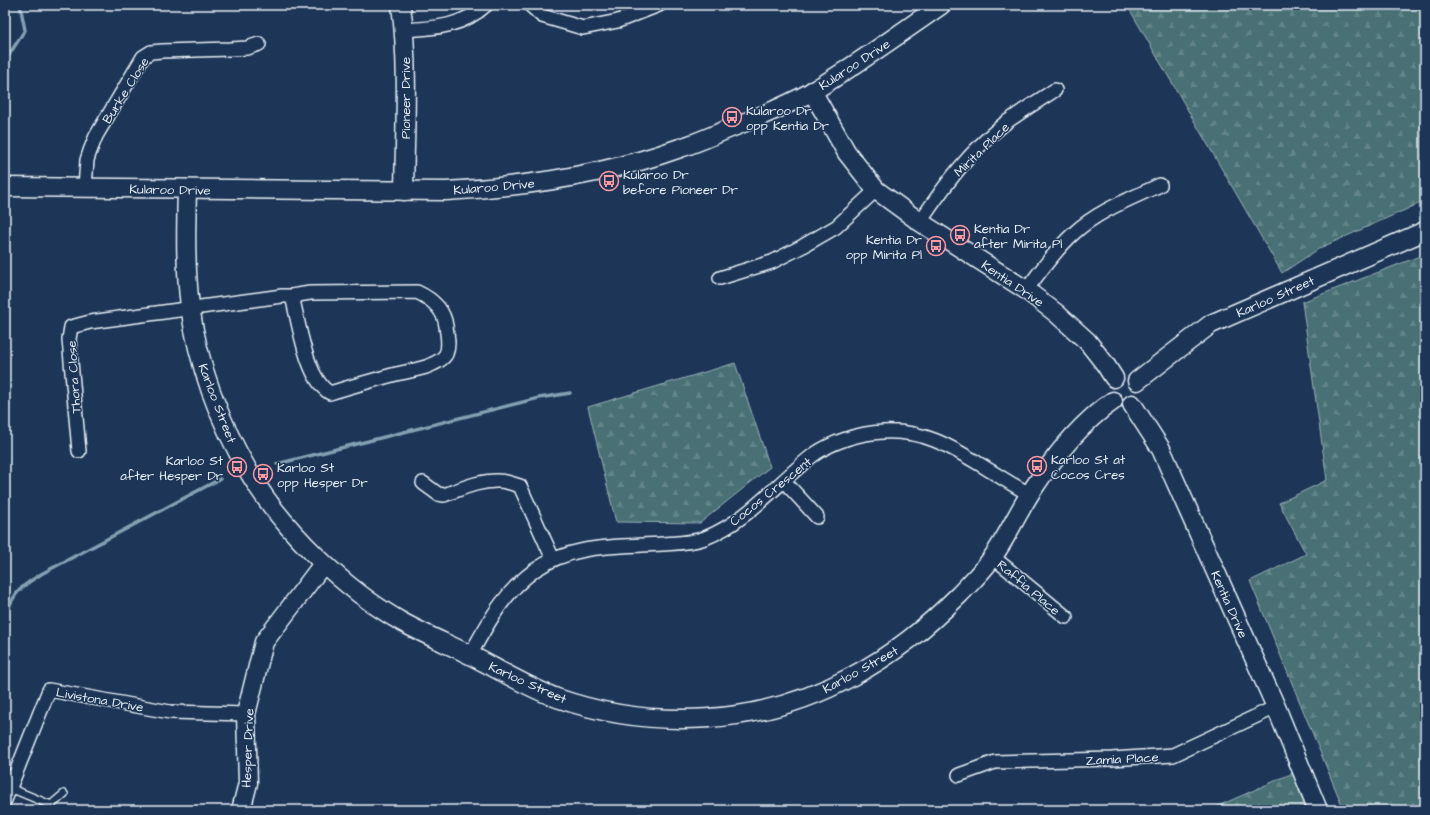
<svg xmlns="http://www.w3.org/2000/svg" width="1430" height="815" font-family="'Architects Daughter',sans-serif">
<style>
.forest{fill:url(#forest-firs);stroke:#98b0b6}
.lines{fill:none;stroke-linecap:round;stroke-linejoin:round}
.stream{stroke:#83a1b3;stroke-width:3.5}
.lane-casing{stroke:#e8f1f8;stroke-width:10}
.street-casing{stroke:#e8f1f8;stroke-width:16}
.secondary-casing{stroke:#e8f1f8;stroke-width:21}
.lane{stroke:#1d3557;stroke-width:7}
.street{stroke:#1d3557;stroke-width:13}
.secondary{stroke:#1d3557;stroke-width:18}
.labels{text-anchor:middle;stroke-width:3;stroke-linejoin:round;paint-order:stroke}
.street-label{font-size:13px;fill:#e8f1f8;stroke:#1d3557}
.poi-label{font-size:13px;fill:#e8f1f8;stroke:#1d3557;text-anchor:start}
</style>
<defs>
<pattern id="forest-firs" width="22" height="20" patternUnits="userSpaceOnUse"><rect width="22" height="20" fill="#497074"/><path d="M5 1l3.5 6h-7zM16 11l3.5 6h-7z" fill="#638589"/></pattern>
</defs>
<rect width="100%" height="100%" fill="#1d3557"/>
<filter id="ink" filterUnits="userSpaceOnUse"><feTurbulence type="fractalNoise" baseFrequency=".025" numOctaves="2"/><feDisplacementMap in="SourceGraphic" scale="8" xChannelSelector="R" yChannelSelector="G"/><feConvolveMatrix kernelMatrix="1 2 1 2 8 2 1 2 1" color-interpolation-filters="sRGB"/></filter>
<g filter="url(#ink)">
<!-- forest -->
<g class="forest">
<path d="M1127,5h298v196l-105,47 -38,25z"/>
<path d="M1425,254v556h-81l-94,-229 56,-27 -27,-51 48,-23 -25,-178z"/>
<path d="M735,363l35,104 -70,56 -84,-1 -28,-115z"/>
<path d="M1293,773l13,37h-97z"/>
</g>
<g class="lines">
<!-- stream -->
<g class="stream">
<path d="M5,61l20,-31 -5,-25"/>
<path d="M277,464l262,-66 31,-5"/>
<path d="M5,570c3,27 3,54 0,82"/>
<path d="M7,611c9,-22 17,-26 36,-38l177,-94"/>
</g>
<defs>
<g id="lane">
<path d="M10,788l41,17v5"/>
<path d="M51,805l13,-11"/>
</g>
<g id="street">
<path d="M530,5l12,11 41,12 35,-7 41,-16"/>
<path d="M404,30c31,-2 58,-3 82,-25"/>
<path d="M85,188l2,-28 3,-9 6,-15 47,-79 8,-5 11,-1 68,-2 17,-1 12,-4"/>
<path d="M920,222c25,-37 49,-70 84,-98 16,-12 34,-23 51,-34"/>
<path d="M720,278l52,-16 31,-16 33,-19 40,-37"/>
<path d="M1026,290c15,-19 29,-40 48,-57 24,-22 56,-34 86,-48"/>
<path d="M79,451l-10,-112 2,-12 19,-5 192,-26h10c7,27 14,83 38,97 22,-7 44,-13 66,-19 10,-2 20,-4 30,-7 7,-3 16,-6 20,-13 4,-9 1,-19 0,-28 -2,-17 -14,-27 -29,-34l-107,1 -18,3"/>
<path d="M784,481l33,36"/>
<path d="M423,483l15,11 6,1c17,-6 36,-15 55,-14 7,0 14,3 21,5l33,73"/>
<path d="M993,557l73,60"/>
<path d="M470,655c19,-33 33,-62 65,-85 39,-27 83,-23 128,-26 14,-1 29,-1 42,-6 43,-17 71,-54 107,-82 19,-14 47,-23 71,-24 40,-2 65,13 98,33 16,10 32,20 48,29"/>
<path d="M959,775l36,-13 117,-3 61,-4 103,-48"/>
<path d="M5,800l44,-110 121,22 76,2"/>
</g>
<g id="secondary">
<path d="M401,5c8,61 4,124 3,186"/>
<path d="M812,91l35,62 29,37 44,32 106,68 30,23 31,28 18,23 9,14"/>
<path d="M5,187l441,4c79,-4 159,-16 234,-43 16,-5 32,-12 48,-19 29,-11 58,-23 85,-38 44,-26 86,-57 128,-86"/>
<path d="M187,189c-1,39 -2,78 3,117 8,59 30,117 60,168 33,56 95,116 152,148 20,11 41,20 62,30 31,15 60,34 93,46 95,33 204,28 294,-21 43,-23 75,-49 109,-83 11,-12 23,-23 32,-36 15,-21 25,-44 39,-66 22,-34 48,-68 82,-91"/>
<path d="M1137,381l74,-57 214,-93"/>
<path d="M1132,404l29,45 115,258 42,103"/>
<path d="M241,810l7,-27 -2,-69 18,-72 59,-78"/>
</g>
</defs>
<!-- lane casing -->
<use href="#lane" class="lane-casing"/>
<!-- street casing -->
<use href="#street" class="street-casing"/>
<!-- secondary casing -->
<use href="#secondary" class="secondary-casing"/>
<!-- lane -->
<use href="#lane" class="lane"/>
<!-- street -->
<use href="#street" class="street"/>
<!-- secondary -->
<use href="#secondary" class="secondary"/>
</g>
</g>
<!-- icons -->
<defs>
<symbol id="bus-ring" viewBox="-11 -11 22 22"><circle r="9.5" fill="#1d3557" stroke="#ff9aa2" stroke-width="1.5"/><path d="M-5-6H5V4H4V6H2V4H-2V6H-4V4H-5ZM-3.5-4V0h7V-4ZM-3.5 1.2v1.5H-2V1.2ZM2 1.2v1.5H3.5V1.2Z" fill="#ff9aa2"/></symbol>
</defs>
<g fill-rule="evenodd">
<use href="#bus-ring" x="721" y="106" width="22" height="22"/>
<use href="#bus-ring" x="598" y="170" width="22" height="22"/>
<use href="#bus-ring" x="949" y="224" width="22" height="22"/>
<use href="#bus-ring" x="925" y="235" width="22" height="22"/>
<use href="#bus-ring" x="1026" y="455" width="22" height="22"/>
<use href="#bus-ring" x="226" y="456" width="22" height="22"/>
<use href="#bus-ring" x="252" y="463" width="22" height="22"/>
</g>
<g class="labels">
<!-- street labels -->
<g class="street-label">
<text transform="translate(854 64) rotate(-33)" y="5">Kularoo Drive</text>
<text transform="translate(125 90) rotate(-58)" y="5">Burke Close</text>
<text transform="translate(405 98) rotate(-90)" y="5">Pioneer Drive</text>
<text transform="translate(981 149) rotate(-44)" y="5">Mirita Place</text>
<text transform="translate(494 186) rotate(-5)" y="5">Kularoo Drive</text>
<text transform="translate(170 189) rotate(1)" y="5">Kularoo Drive</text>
<text transform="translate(1013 283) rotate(34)" y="5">Kentia Drive</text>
<text transform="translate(1275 296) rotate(-24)" y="5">Karloo Street</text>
<text transform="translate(73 377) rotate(-94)" y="5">Thora Close</text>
<text transform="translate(218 403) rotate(69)" y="5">Karloo Street</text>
<text transform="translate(770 491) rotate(-39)" y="5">Cocos Crescent</text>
<text transform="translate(1029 587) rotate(40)" y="5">Raffia Place</text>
<text transform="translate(1230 604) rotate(66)" y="5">Kentia Drive</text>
<text transform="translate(860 669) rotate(-29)" y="5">Karloo Street</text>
<text transform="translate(528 682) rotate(24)" y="5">Karloo Street</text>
<text transform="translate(100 699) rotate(10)" y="5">Livistona Drive</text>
<text transform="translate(247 748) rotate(-88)" y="5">Hesper Drive</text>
<text transform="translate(1122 758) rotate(-3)" y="5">Zamia Place</text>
</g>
<!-- poi labels -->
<g class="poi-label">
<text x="746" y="115">Kularoo Dr<tspan x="746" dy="15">opp Kentia Dr</tspan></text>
<text x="623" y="179">Kularoo Dr<tspan x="623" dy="15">before Pioneer Dr</tspan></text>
<text x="974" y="233">Kentia Dr<tspan x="974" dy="15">after Mirita Pl</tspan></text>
<text x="922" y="244" text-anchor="end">Kentia Dr<tspan x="922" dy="15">opp Mirita Pl</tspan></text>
<text x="1051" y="464">Karloo St at<tspan x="1051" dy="15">Cocos Cres</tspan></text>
<text x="223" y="465" text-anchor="end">Karloo St<tspan x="223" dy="15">after Hesper Dr</tspan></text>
<text x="277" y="472">Karloo St<tspan x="277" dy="15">opp Hesper Dr</tspan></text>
</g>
</g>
<!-- margin -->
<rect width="1430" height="815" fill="none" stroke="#1d3557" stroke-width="20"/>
<rect x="10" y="10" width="1410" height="795" fill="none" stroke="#e8f1f8" stroke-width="1.5" filter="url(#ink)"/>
</svg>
